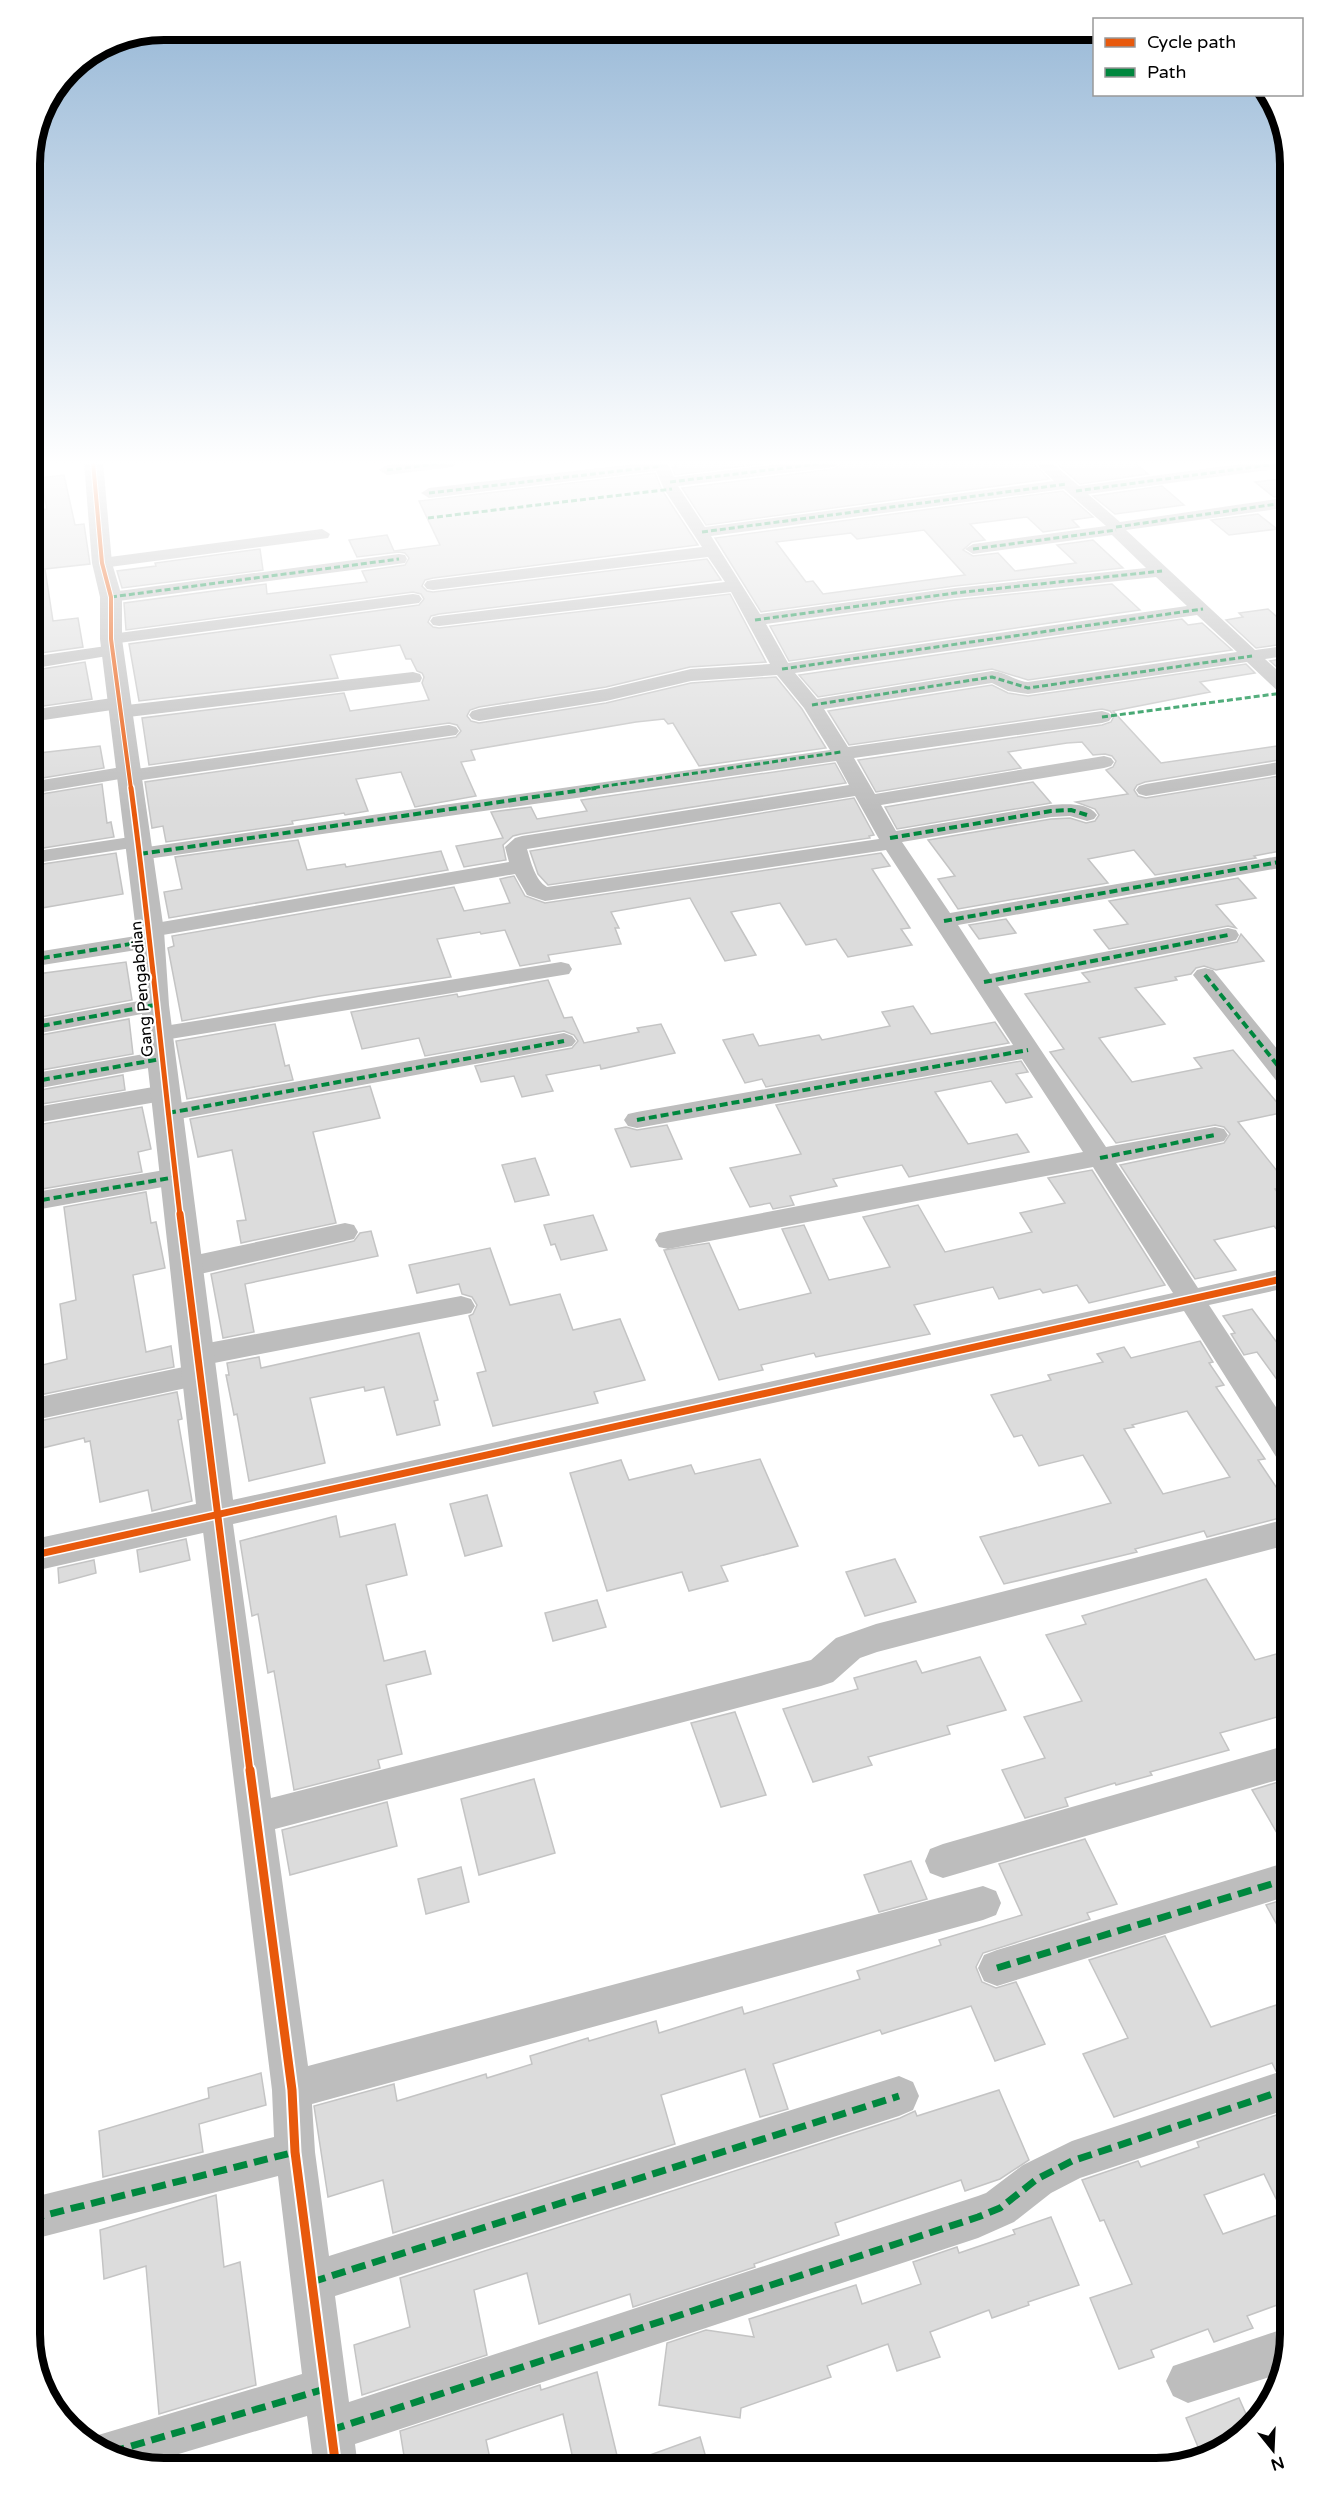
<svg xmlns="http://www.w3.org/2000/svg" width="1321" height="2498" font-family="'Varela Round',sans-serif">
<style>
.building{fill:#dcdcdc;stroke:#c4c4c4;stroke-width:1.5;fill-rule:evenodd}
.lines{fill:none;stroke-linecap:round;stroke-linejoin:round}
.minor{fill:#bdbdbd;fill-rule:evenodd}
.tertiary{fill:#bdbdbd;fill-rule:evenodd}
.quiet-far2{stroke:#00873e;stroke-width:3;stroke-dasharray:6 3;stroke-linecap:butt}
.quiet-far1{stroke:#00873e;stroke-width:4;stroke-dasharray:8 4;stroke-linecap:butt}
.quiet{stroke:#00873e;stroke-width:7;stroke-dasharray:14 7;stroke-linecap:butt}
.cycleway-far3-casing{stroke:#fff;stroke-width:6}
.cycleway-far2-casing{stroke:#fff;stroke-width:8}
.cycleway-far1-casing{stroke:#fff;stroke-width:10}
.cycleway-casing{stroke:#fff;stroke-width:13}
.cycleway-far3{stroke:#e8590c;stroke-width:4}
.cycleway-far2{stroke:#e8590c;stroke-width:5}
.cycleway-far1{stroke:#e8590c;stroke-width:7}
.cycleway{stroke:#e8590c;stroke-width:9}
.labels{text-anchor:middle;stroke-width:4.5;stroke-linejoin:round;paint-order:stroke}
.street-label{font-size:16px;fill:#000;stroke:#fff}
.rim{fill:none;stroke:#000;stroke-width:8}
</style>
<rect width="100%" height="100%" fill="#fff"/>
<!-- building -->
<g class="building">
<path d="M672,462h104l-101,13 -3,-8h4z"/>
<path d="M844,462h188l17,17 -343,46 -24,-37 152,-19z"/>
<path d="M1055,462h78l15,12 -68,10z"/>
<path d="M655,473l7,17 36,55 -265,33 -8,2 -3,6 5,5 6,1 274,-33 14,21 -282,34 -8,2 -3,6 5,5 6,1 291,-34 36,68 -76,5 -84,20 -127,20 -9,3 -3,6 4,5 8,2 127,-20 85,-20 85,-6 26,32 24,39 -127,18 -26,-43 -5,1 -4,-5 -28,3 -165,28 4,10 -14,2 15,34 -61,11 -14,-35 -45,7 12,32 -23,4 -1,-2 -52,8 1,3 -127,18 -3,-16 -11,2 -7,-46 311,-45 5,-6 -4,-6 -8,-2 -300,42 -7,-47 202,-25 6,18 79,-11 -7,-17 2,-6 -2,-4 -5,-2 -6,-12h-5l-6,-14 -70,10 8,23 -199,23 -10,-57 290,-39 5,-6 -3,-5 -8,-2 -287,38 -2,-27 142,-19 1,10 100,-12 -5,-11 43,-6 4,-7 -4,-5 -6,-1 -42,5 -8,-17 38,-5 7,16 46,-6 -21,-44z"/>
<path d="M64,475l11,50 9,-1 6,40 -45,5 8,52 25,-3 5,29 -49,7 -1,-13h3l-6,-34v-96l17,-2 -6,-31z"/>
<path d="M1291,478v17l-17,2 -19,-15z"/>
<path d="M1162,486l22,19 -69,9 -22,-18z"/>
<path d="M1063,491l30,26 -21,3 7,7 -36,5 -16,-15 -57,7 15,16 -13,2 -9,8 10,6 25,-3 17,18 61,-8 -19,-18 36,-5 30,28 -168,18 -194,26 -46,-74zM924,530l41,45 -142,19 -10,-13 -7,1 -30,-40 75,-9 6,6z"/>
<path d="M1258,514l19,15 -48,6 -18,-15z"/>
<path d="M260,549l3,21 -141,18 -5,-17 39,-5 -1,-3z"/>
<path d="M1112,584l28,26 -351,51 -19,-35 185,-26z"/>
<path d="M1268,609l16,14 7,-1v21l-35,5 -30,-28 17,-3 -4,-4z"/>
<path d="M1182,619l6,6 14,-2 30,27 -204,30 -36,-11 -174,28 -19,-22z"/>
<path d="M1291,657v10l-12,2 -9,-8z"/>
<path d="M85,662l7,37 -62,9v-37z"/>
<path d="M1246,664l9,9 -55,9 10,10 -97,19 48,52 130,-19v14l-146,24 -8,3 -3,5 4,6 8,2 145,-24v75l-37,7 2,2 -101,17 -21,-25 -46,9 20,24 -150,26 -20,-30 17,-3 -27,-36 123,-21 19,-1 16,5 9,-2 4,-6 -4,-6 -19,-7 52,-8 -22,-24 7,-3 3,-6 -4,-5 -7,-2 -12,1 -11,-13 -15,1 -59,9 13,16 -145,24 -18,-32 244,-35 9,-3 3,-6 -4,-5 -8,-2 -253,36 -21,-34 164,-26 16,8 20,3z"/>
<path d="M100,746l4,22 -74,12v-26z"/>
<path d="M835,763l11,20 -325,51 -8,2 -10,9 3,15 -42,7 -8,-21 47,-8 -12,-26 40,-5 6,12 50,-8 -6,-11z"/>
<path d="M1033,782l18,21 -154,26 -12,-22z"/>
<path d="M102,784l5,39 4,-1 3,15 -84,13v-54z"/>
<path d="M854,798l20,37 -5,1 1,2 -322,47 -10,-11 -8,-23z"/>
<path d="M298,840l9,30 38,-6 1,3 95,-16 7,19 -279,48 -5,-26 18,-3 -7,-32z"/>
<path d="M116,853l7,41 -93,16v-44z"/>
<path d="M881,853l9,13 -18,3 38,59 -9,1 11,16 -64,12 -12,-18 -30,6 -26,-42 -49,9 25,43 -31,6 -35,-63 -79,14 8,16h-4l6,16 -73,11 2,6 -30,5 -15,-36 -24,4 -1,-2 -43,7 14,38 -131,19 -138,25 -14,-73 6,-2 -2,-10 282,-49 10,24 46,-8 -10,-24 14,-3 11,20 20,7z"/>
<path d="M1238,878l18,20 -40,7 20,23 -8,-2 -119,23 -15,-19 34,-6 -19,-23z"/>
<path d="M1006,919l10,14 -37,6 -10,-14z"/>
<path d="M1241,934l23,27 -48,9 -12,-4 -8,2 -5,6 -16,3 2,3 -42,8 30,36 -66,14 33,44 70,-14 -8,-10 39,-8 52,62 -47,10 51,64 -14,3 16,21v37l-17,-21 -60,14 22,30 -41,9 -75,-114 104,-22 6,-9 -6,-7 -9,-2 -99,18 -66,-91 14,-3 -39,-55 65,-12 -8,-9 155,-31z"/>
<path d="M126,962l6,38 -102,19v-44z"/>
<path d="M548,980l16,38 8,-1 12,26 55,-11 -2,-4 24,-4 14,29 -74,16 -1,-4 -54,10 7,16 -31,6 -8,-21 -33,6 -6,-16 97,-18 6,-7 -4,-6 -10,-4 -139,25 -6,-18 -57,11 -11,-37 106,-18 1,3z"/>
<path d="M913,1006l18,28 64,-12 14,21 -243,44 -4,-8 -17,4 -22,-43 30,-6 6,12 60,-11 3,5 68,-14 -8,-14z"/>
<path d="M129,1019l4,35 -103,18v-35z"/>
<path d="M275,1024l10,42 4,-1 4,15 -106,19 -11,-58z"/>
<path d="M1021,1061l7,11 -12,2 16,23 -26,6 -15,-22 -56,11 33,52 49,-10 12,18 -120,25 -7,-12 -69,14 4,7 -47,10 4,9 -21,4 -3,-6 -20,4 -20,-39 71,-14 -25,-49z"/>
<path d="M123,1075l2,15 -95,16v-14z"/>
<path d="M370,1086l10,32 -67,14 23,91 -95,20 -4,-22 9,-1 -14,-70 -34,7 -8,-38z"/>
<path d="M142,1107l9,42 -13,3 4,20 -112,19v-25l6,-1 -5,-39z"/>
<path d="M667,1125l15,34 -51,8 -16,-38 11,-2 11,3z"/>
<path d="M535,1158l14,37 -34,7 -13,-37z"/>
<path d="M1092,1170l73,115 -76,18 -12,-18 -34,8 -3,-4 -41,10 -6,-12 -79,18 16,29 -114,23 -2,-4 -53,12 2,5 -44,10 -55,-130 45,-7 30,67 72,-17 -29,-64 22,-4 25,55 61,-13 -27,-50 55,-12 27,47 87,-20 -12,-19 45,-10 -17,-25z"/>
<path d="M146,1192l5,31 5,-1 9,46 -32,7 13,77 25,-6 3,21 -144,30v-29l37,-9 -7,-55 16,-4 -12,-93z"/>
<path d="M593,1215l14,35 -46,10 -6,-16 -4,1 -7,-20z"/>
<path d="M371,1231l7,25 -133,28 9,48 -31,6 -12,-64 143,-33 6,-8z"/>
<path d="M490,1248l20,57 50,-11 13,36 47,-11 25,61 -51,12 4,11 -105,23 -16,-53 9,-2 -17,-55 4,-2 4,-9 -5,-8 -10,-3 -3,-10 -42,9 -8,-28z"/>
<path d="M1252,1309l32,43 7,-1v48l-34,-47 -13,3 -13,-21 4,-1 -12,-17z"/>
<path d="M419,1333l19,67 -4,1 6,24 -43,10 -13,-48 -19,4 -1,-4 -54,11 15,65 -76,18 -12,-67 -3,1 -8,-40h3l-2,-12 32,-6 2,11z"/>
<path d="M1200,1341l13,21 -4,1 15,22 -8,2 49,72 -7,1 33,49v6l-84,22 -3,-6 -69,18 2,3 -133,32 -24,-47 131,-34 -28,-48 -44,11 -17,-31 -8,2 -23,-42 60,-15 -3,-5 55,-13 -6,-8 27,-7 7,11zM1187,1411l43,66 -67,17 -39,-65 10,-2 -2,-2z"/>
<path d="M177,1392l5,27 -4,1 14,81 -40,10 -4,-21 -48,12 -10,-61 -5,1 -1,-4 -54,13v-28z"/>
<path d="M760,1459l38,87 -77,20 7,15 -39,10 -7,-19 -75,19 -37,-118 51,-13 8,20 62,-15 4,9z"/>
<path d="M487,1495l15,51 -37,10 -15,-52z"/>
<path d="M336,1516l4,21 55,-13 12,51 -41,10 18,76 41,-10 6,23 -45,11 16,69 -24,6 2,8 -86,22 -20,-119 -6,2 -10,-59 -6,2 -12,-75z"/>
<path d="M186,1539l4,21 -50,12 -3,-22z"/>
<path d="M895,1559l21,43 -51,14 -19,-44z"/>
<path d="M94,1560l2,13 -37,10 -1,-15z"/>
<path d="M1206,1579l49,81 36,-10v63l-71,20 9,17 -79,22 2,3 -36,10 -1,-2 -50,15 3,8 -43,12 -23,-48 43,-12 -21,-41 58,-16 -36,-66 40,-11 -4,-8z"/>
<path d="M597,1600l9,27 -53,14 -8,-28z"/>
<path d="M980,1657l26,53 -59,16 3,8 -82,23 4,8 -59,17 -30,-73 75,-20 -4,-11 62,-17 6,12z"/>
<path d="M735,1712l31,83 -45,12 -30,-84z"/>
<path d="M1291,1778v79l-39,-67z"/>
<path d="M534,1779l21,74 -76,22 -18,-76z"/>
<path d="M387,1802l10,44 -107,29 -8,-45z"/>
<path d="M1085,1839l32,65 -30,9 3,6 -107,34 -7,14 6,15 14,6 20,-6 29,62 -50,17 -24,-55 -89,28 -2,-4 -107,34 15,45 -28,8 -15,-48 -84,26 14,49 -282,89 -10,-53 -55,17 -14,-91 80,-22 3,17 89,-27 1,4 45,-14 -2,-8 58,-18 1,3 67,-20 3,12 83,-26 2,7 116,-35 -3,-8 84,-26 -2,-5 83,-25 -23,-51z"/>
<path d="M911,1861l16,38 -48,13 -15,-37z"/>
<path d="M461,1867l8,35 -43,12 -8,-35z"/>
<path d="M1291,1897v53l-25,-45z"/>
<path d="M1165,1936l46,91 80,-27v66l-15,5 -4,-8 -158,54 -31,-63 45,-16 -39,-78z"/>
<path d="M261,2073l5,32 -67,19 4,28 -100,25 -4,-46 110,-33 -1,-10z"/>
<path d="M999,2090l30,70 -29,19 -35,12 -4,-11 -126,43 4,12 -85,29 1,3 -122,40 -3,-13 -91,30 -12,-51 -53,17 13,65 -125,40 -8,-50 56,-18 -10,-49 500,-160 15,-7 2,5z"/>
<path d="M1291,2110v190l-44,16 6,12 -39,14 -6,-13 -57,21 3,7 -35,12 -29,-71 42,-14 -28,-64 -4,1 -18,-41 56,-19 3,6 58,-20 -2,-5zM1264,2174l19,39 -60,21 -19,-39z"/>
<path d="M216,2195l8,72 16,-5 16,123 -97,29 -13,-148 -42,13 -4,-49z"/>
<path d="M1051,2217l28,68 -51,17 1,3 -37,13 -3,-8 -59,22 10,25 -43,14 -9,-27 -61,22 4,11 -90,31 -1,10 -81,-13 8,-62 39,-13 48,7 -5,-18 107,-34 6,19 59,-20 -8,-22 44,-15 2,6 56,-19 -2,-4z"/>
<path d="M597,2372l23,96h-45l-12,-54 -77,26 6,28h-86l-6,-37 140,-46 1,5z"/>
<path d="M1239,2398l11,25 -42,35 -5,1 -17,-41z"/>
<path d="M700,2437l9,31h-87v-3z"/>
</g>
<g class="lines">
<!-- minor -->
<g class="minor">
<path d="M413,462h47l-8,5 -65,8 -8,-5 8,-5z"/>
<path d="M651,462h16l7,15 121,-15h47l-8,5 -156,19 27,41 349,-46 -20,-19h17l28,24 176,-24h36v5l-203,27 32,28 171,-25v10l-165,23 129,120 36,-5v10l-26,4 26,24v16l-7,-2 -37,-35 -219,32 -20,-3 -16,-8 -168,26 24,38 254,-36 7,2 3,4 -3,4 -7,2 -248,35 21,36 229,-38 7,2 3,4 -3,4 -7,2 -223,37 15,26 155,-26c14,-1 37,-3 46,10l-3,4 -7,2 -17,-5 -19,1 -149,25 48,71 341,-59v12l-333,59 32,49 238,-46 8,2 3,5 -3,5 -8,2 -230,44 108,161 109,-20 9,2 4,6 -4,6 -9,2 -99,20 82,125 93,-21v20l-82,18 82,125v37l-11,-4 -96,-152 -951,213 38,274 540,-138 25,-22 40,-14 415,-106v26l-414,108 -17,6 -27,24 -12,4 -546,143 33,237 675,-180 13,5 5,12 -5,12 -13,5 -671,184 3,48 14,104 570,-180 14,6 6,14 -6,14 -14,6 -564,180 14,106 629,-206 8,-3 37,-28 49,-24 219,-73v40l-211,70 -29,15 -37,29 -36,16 -623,206 3,24h-44l-7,-52 -162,48 -54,-18 4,-10 207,-62 -24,-198 -248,64v-42l244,-61 -2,-47 -71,-575 4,-9 968,-213 -80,-126 -425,82 -9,-2 -4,-7 4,-7 9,-2 415,-79 -61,-93 -385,69 -9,-2 -4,-6 4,-6 9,-2 376,-67 -127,-195 -341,51 -18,-6 -12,-21 -358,62 3,5 -3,5 -8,2 -119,19v-14l112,-18 -3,-4 3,-5 8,-2 359,-62 -4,-15 10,-9 7,-2 327,-51 -13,-24 -696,99 -8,-1 -3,-5 3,-5 8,-1 690,-98 -26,-42 -27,-33 -86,6 -85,20 -127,20 -7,-2 -3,-4 3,-4 7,-2 127,-20 85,-20 79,-5 -39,-72 -292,34 -6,-1 -3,-4 3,-4 6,-1 286,-34 -17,-25 -275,33 -6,-1 -3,-4 3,-4 6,-1 269,-33 -38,-58 -8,-18 -227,27 -8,-5 8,-5zM1064,489l42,37 -133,18 -8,5 8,5 139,-19 34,33 -191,20 -195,26 -49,-78zM1156,577l31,29 -399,57 -22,-39 189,-26zM1197,615l40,37 -209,30c-13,-1 -22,-10 -36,-11l-175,28 -22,-26zM855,796l24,43 -332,48c-12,-7 -16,-25 -20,-38z"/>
<path d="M322,529l8,5 -2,4 -226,30 -6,-1 -3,-4 3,-4 6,-1z"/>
<path d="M399,554l6,1 2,4 -2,4 -294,39 -6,-1 -3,-4 3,-4 6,-1z"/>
<path d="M413,594l6,1 3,4 -3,4 -308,41 -6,-1 -3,-4 3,-4 6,-1z"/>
<path d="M113,645l6,1 3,4 -3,4 -89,15v-12z"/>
<path d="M413,672l7,2 2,4 -2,4 -300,36 -7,-2 -3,-4 2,-2 -82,12v-12l89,-13 7,2 3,4 -2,2z"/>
<path d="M449,725l7,2 3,4 -3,4 -328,47 -8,-3 -90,15v-12l98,-16 8,3z"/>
<path d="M1291,760v12l-145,24 -7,-2 -3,-4 3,-4 7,-2z"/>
<path d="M137,836l7,2 4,4 -4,4 -114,18v-12z"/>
<path d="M561,962l8,2 3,5 -3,5 -411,67 -8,-2 -4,-5 4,-5 8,-2z"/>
<path d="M1205,968l8,2 78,96v24l-9,-2 -85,-108 -4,-5 4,-5z"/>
<path d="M155,998l8,2 4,5 -4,5 -133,25v-14z"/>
<path d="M564,1033l8,3 4,5 -4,5 -404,75 -9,-2 -4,-6 4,-6 9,-2z"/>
<path d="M161,1051l9,3 3,5 -3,5 -140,26v-16z"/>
<path d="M165,1085l9,2 3,6 -3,6 -144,25v-16z"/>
<path d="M176,1168l9,3 4,6 -4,6 -155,28v-18z"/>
<path d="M345,1223l9,2 4,7 -4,7 -167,38 -10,-3 -4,-7 4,-7 10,-3z"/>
<path d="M461,1296l10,3 4,7 -4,7 -267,52 6,2 4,8 -4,8 -180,38v-22l163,-34 -6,-1 -4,-8 4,-8 10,-3z"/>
<path d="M1291,1744v32l-348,102 -13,-5 -5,-12 5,-12 13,-5z"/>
<path d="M1291,1861v34l-294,91 -13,-5 -6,-13 6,-13 13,-5z"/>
<path d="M1286,2328l5,3v3l-12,40 -91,29 -15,-7 -7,-15 7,-15z"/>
</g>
<!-- tertiary -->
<path class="tertiary" d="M84,462h19l9,101 10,34v42l42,292 5,74 66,510 -6,11 -13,4 -186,42v-32l166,-36 -55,-499 -5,-74 -36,-292v-42l-8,-34z"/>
<!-- quiet-far2 -->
<g class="quiet-far2">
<path d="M387,470l65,-8"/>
<path d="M670,482l164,-20"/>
<path d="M1076,491l215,-29"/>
<path d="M429,493l233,-27"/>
<path d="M428,518l244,-29"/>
<path d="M1116,527l175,-25"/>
<path d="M702,532l365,-48"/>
<path d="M973,549l143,-19"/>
<path d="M111,597l288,-38"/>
<path d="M755,620l200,-27 207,-22"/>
<path d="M782,669l421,-60"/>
<path d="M812,705l180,-28 36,11 224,-32"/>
<path d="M1102,717l188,-25"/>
<path d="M585,789l256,-37"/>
</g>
<!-- quiet-far1 -->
<g class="quiet-far1">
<path d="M890,838l161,-27 20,-1 16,5"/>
<path d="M140,854l456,-66"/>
<path d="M944,921l347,-61"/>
<path d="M30,960l119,-19"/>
<path d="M1205,975l86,107"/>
<path d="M984,982l244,-47"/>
<path d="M30,1028l125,-23"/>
<path d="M30,1082l131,-23"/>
<path d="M168,1113l396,-72"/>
<path d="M637,1120l391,-70"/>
<path d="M1100,1158l115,-23"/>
<path d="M30,1202l146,-25"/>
</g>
<!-- quiet -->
<g class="quiet">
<path d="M997,1968l294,-90"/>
<path d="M30,2219l265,-67"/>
<path d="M312,2282l587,-186"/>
<path d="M331,2430l647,-213 22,-9 37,-29 35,-18 219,-73"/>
<path d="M111,2452l214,-63"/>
</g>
<defs>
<path id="cycleway-far3" d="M93,462l9,101 9,34v42l20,150"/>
<path id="cycleway-far2" d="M131,788c19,142 32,285 49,427"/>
<g id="cycleway-far1">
<path d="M180,1214l70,558"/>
<path d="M30,1556l1261,-279"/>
</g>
<path id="cycleway" d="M250,1770l42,320 3,62 41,316"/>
</defs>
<!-- cycleway-far3 casing -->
<use href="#cycleway-far3" class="cycleway-far3-casing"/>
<!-- cycleway-far2 casing -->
<use href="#cycleway-far2" class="cycleway-far2-casing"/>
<!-- cycleway-far1 casing -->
<use href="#cycleway-far1" class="cycleway-far1-casing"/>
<!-- cycleway casing -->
<use href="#cycleway" class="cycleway-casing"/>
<!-- cycleway-far3 -->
<use href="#cycleway-far3" class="cycleway-far3"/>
<!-- cycleway-far2 -->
<use href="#cycleway-far2" class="cycleway-far2"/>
<!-- cycleway-far1 -->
<use href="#cycleway-far1" class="cycleway-far1"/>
<!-- cycleway -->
<use href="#cycleway" class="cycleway"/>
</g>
<!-- sky -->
<linearGradient id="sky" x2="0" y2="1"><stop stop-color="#96b7d6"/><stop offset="0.57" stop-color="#fff"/><stop offset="1" stop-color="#fff" stop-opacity="0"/></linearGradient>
<rect width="1321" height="812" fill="url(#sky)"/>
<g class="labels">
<!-- street labels -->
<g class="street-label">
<text transform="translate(141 989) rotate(-95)" y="6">Gang Pengabdian</text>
</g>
</g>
<!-- crop -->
<path d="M0 0H1321V2498H0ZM164 40H1156A124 124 0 0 1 1280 164V2334A124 124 0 0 1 1156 2458H164A124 124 0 0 1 40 2334V164A124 124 0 0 1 164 40Z" fill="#fff" fill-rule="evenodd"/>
<path class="rim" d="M164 40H1156A124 124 0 0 1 1280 164V2334A124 124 0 0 1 1156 2458H164A124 124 0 0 1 40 2334V164A124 124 0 0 1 164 40Z"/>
<!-- legend -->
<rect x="1093" y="18" width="210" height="78" fill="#ffffff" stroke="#999999" stroke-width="1.5"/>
<rect x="1105" y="38" width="30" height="9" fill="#e8590c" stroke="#999999" stroke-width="1.5"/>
<text x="1147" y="48" font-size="18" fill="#000000">Cycle path</text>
<rect x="1105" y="68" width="30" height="9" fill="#00873e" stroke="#999999" stroke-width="1.5"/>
<text x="1147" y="78" font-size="18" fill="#000000">Path</text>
<!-- north arrow -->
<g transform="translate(1273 2450) rotate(162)" stroke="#ffffff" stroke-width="4.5" paint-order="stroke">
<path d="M0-4.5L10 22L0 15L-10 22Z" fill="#000000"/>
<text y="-9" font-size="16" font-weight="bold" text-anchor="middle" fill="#000000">N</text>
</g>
</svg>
